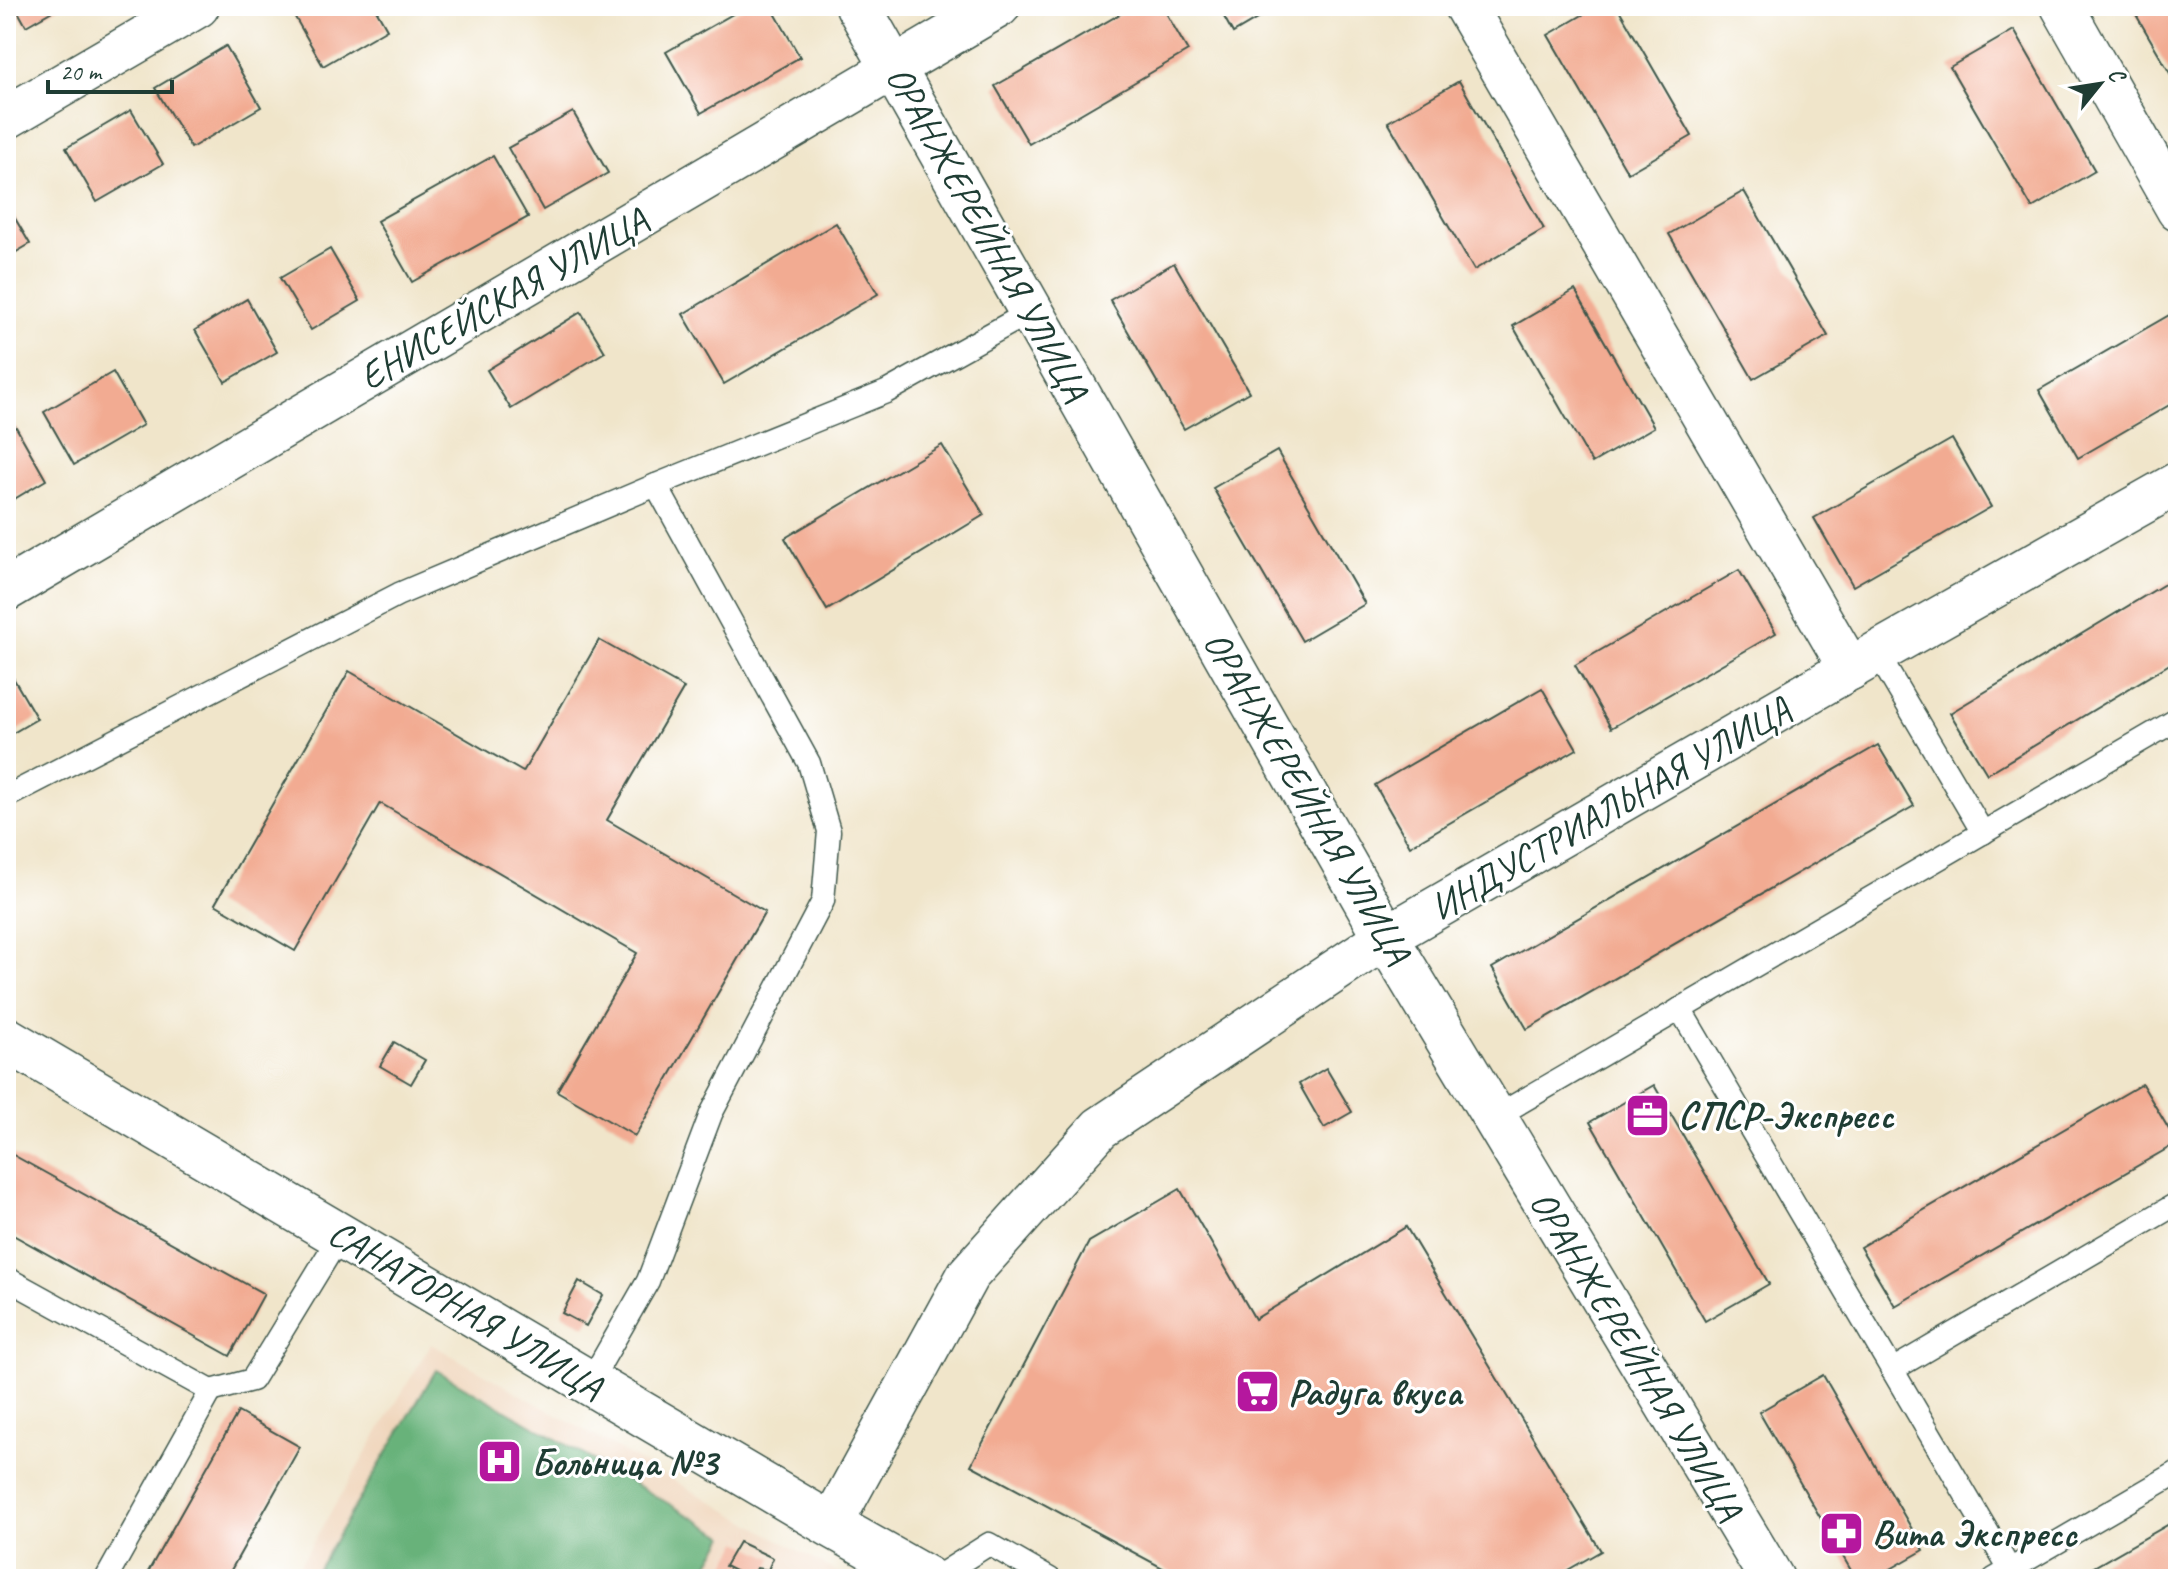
<svg xmlns="http://www.w3.org/2000/svg" width="2184" height="1585" font-family="Caveat,sans-serif">
<style>
.built{fill:#f0d6bc}
.forest{fill:#68b27a;stroke:#447857;stroke-width:2}
.building{fill:#f2ab92}
.lines{fill:none;stroke-linecap:round;stroke-linejoin:round}
.lane-casing{stroke:#3e564a;stroke-width:25}
.street-casing{stroke:#3e564a;stroke-width:45}
.secondary-casing{stroke:#3e564a;stroke-width:47}
.lane{stroke:#fff;stroke-width:22}
.street{stroke:#fff;stroke-width:42}
.secondary{stroke:#fff;stroke-width:44}
.labels{text-anchor:middle;stroke-width:6;stroke-linejoin:round;paint-order:stroke}
.street-label{font-size:38px;fill:#1f3d34;stroke:#fff}
.poi-label{font-size:38px;font-weight:bold;fill:#1f3d34;stroke:#fff;text-anchor:start}
</style>
<rect width="100%" height="100%" fill="#fff"/>
<filter id="ink" filterUnits="userSpaceOnUse"><feTurbulence type="fractalNoise" baseFrequency=".0125" numOctaves="2"/><feDisplacementMap in="SourceGraphic" scale="16" xChannelSelector="R" yChannelSelector="G"/><feConvolveMatrix kernelMatrix="1 2 1 2 8 2 1 2 1" color-interpolation-filters="sRGB"/></filter>
<filter id="wash" filterUnits="userSpaceOnUse"><feTurbulence type="fractalNoise" baseFrequency=".006" numOctaves="4" result="noise"/><feDisplacementMap in="SourceGraphic" scale="32" xChannelSelector="R" yChannelSelector="G"/><feGaussianBlur stdDeviation="1.8" result="paint"/><feColorMatrix in="noise" values="0 0 0 0 0 0 0 0 0 0 0 0 0 0 0 0 0 1.4 0 .05"/><feComposite in="paint" operator="in"/></filter>
<g filter="url(#wash)">
<rect width="100%" height="100%" fill="#f0e5ca"/>
<!-- built -->
<path class="built" d="M431,1344l418,235h-558z"/>
<!-- forest -->
<path class="forest" d="M436,1370l289,166 -20,34 16,9h-409z"/>
<g id="blocks">
<!-- building -->
<g class="building">
<path d="M15,6h46l-35,20z"/>
<path d="M303,6h71l13,23 -64,37 -31,-54z"/>
<path d="M747,6h24l29,51 -99,56 -35,-61z"/>
<path d="M1134,6h28l26,45 -159,93 -34,-58z"/>
<path d="M1218,6h61l-46,27z"/>
<path d="M1598,6h19l75,130 -64,37 -80,-138z"/>
<path d="M2131,6h47v81z"/>
<path d="M2014,30l81,141 -63,37 -82,-141z"/>
<path d="M226,46l35,61 -70,41 -36,-60z"/>
<path d="M1459,81l85,148 -70,41 -86,-148z"/>
<path d="M131,110l32,54 -66,38 -31,-54z"/>
<path d="M573,112l35,61 -65,37 -35,-62z"/>
<path d="M493,156l35,61 -116,65 -35,-61z"/>
<path d="M1744,191l84,145 -75,43 -84,-145z"/>
<path d="M6,203l24,41 -24,14z"/>
<path d="M836,223l42,71 -154,90 -41,-70z"/>
<path d="M330,249l30,52 -49,29 -31,-52z"/>
<path d="M1174,263l75,129 -65,37 -74,-129z"/>
<path d="M1575,290l79,137 -62,36 -79,-137z"/>
<path d="M247,299l30,53 -52,30 -30,-52z"/>
<path d="M2178,310v90l-100,58 -39,-68z"/>
<path d="M581,312l24,40 -94,57 -24,-39z"/>
<path d="M113,372l30,53 -69,40 -30,-53z"/>
<path d="M16,427l30,53 -40,24v-71z"/>
<path d="M1952,439l39,68 -138,79 -39,-68z"/>
<path d="M942,445l42,70 -157,95 -42,-72z"/>
<path d="M1277,451l88,153 -63,37 -89,-153z"/>
<path d="M1739,570l37,63 -165,95 -36,-63z"/>
<path d="M2178,576v83l-191,115 -37,-61z"/>
<path d="M599,640l85,48 -77,132 158,92 -130,224 -78,-45 80,-138 -257,-150 -85,148 -80,-47 134,-233 174,101z"/>
<path d="M8,669l29,50 -31,18v-67z"/>
<path d="M1542,688l35,61 -167,97 -35,-61z"/>
<path d="M1878,745l36,61 -387,223 -35,-61z"/>
<path d="M394,1042l31,18 -14,24 -31,-18z"/>
<path d="M1326,1068l26,44 -28,16 -25,-44z"/>
<path d="M2142,1084l35,59 -282,163 -35,-59z"/>
<path d="M1654,1085l115,199 -64,37 -115,-199z"/>
<path d="M6,1151l258,143 -34,62 -224,-125z"/>
<path d="M1180,1189l75,130 151,-92 195,324 -49,28h-369l-212,-114 118,-223z"/>
<path d="M579,1281l24,14 -17,31 -24,-13z"/>
<path d="M1823,1375l101,175 -51,29h-17l-97,-167z"/>
<path d="M238,1412l62,35 -74,132h-82z"/>
<path d="M2178,1519v60h-105z"/>
<path d="M739,1542l34,16 -5,12 -11,-2 -6,11 -26,-13z"/>
</g>
</g>
</g>
<g filter="url(#ink)">
<use href="#blocks" fill-opacity="0" stroke="#3e564a" stroke-width="2"/>
<g class="lines">
<defs>
<g id="lane">
<path d="M656,485l230,-93 146,-81"/>
<path d="M1877,653l106,180"/>
<path d="M6,797l393,-203 257,-109 153,278 20,68 -6,70 -112,213 -63,167 -58,101"/>
<path d="M1680,1009l330,561"/>
<path d="M1495,1117l683,-398"/>
<path d="M6,1278l205,113 -105,188"/>
<path d="M1892,1370l286,-167"/>
<path d="M211,1391l41,-11 89,-146"/>
<path d="M934,1579l55,-35 61,35"/>
<path d="M1994,1579l184,-107"/>
</g>
<g id="street">
<path d="M1465,6l385,663"/>
<path d="M2062,6l116,204"/>
<path d="M6,118l192,-112"/>
<path d="M6,590l993,-584"/>
<path d="M831,1525l137,-250 132,-147 286,-191 491,-284 301,-170"/>
</g>
<g id="secondary">
<path d="M858,6l528,931 386,642"/>
<path d="M6,1039l825,486 96,54"/>
</g>
</defs>
<!-- lane casing -->
<use href="#lane" class="lane-casing"/>
<!-- street casing -->
<use href="#street" class="street-casing"/>
<!-- secondary casing -->
<use href="#secondary" class="secondary-casing"/>
<!-- lane -->
<use href="#lane" class="lane"/>
<!-- street -->
<use href="#street" class="street"/>
<!-- secondary -->
<use href="#secondary" class="secondary"/>
</g>
</g>
<!-- icons -->
<defs>
<symbol id="office-square" viewBox="-11 -11 22 22"><rect x="-9" y="-9" width="18" height="18" rx="4" fill="#b5179e" stroke="#fff"/><path d="M-6-3h4V-5.5h4V-3h4V5H-6ZM-1-4.5V-3h2v-1.5ZM-6 0V1H6V0Z" fill="#fff"/></symbol>
<symbol id="supermarket-square" viewBox="-11 -11 22 22"><rect x="-9" y="-9" width="18" height="18" rx="4" fill="#b5179e" stroke="#fff"/><path d="M-6-5.5h2.5l.6 2H6L4.5 2H-2.5L-4.4-4H-6ZM-1.5 3.2a1.3 1.3 0 1 0 .1 0ZM3 3.2a1.3 1.3 0 1 0 .1 0Z" fill="#fff"/></symbol>
<symbol id="hospital-square" viewBox="-11 -11 22 22"><rect x="-9" y="-9" width="18" height="18" rx="4" fill="#b5179e" stroke="#fff"/><path d="M-5-5h3v3.5h4V-5h3V5h-3V1.5h-4V5h-3Z" fill="#fff"/></symbol>
<symbol id="pharmacy-square" viewBox="-11 -11 22 22"><rect x="-9" y="-9" width="18" height="18" rx="4" fill="#b5179e" stroke="#fff"/><path d="M-2-6h4v4h4v4h-4v4h-4v-4h-4v-4h4Z" fill="#fff"/></symbol>
</defs>
<g fill-rule="evenodd">
<use href="#office-square" x="1622" y="1090" width="51" height="51"/>
<use href="#supermarket-square" x="1232" y="1366" width="51" height="51"/>
<use href="#hospital-square" x="474" y="1436" width="51" height="51"/>
<use href="#pharmacy-square" x="1816" y="1508" width="51" height="51"/>
</g>
<g class="labels">
<!-- street labels -->
<g class="street-label">
<text transform="translate(988 233) rotate(61)" y="13">ОРАНЖЕРЕЙНАЯ УЛИЦА</text>
<text transform="translate(503 298) rotate(-30)" y="13">ЕНИСЕЙСКАЯ УЛИЦА</text>
<text transform="translate(1308 797) rotate(60)" y="13">ОРАНЖЕРЕЙНАЯ УЛИЦА</text>
<text transform="translate(1610 808) rotate(-30)" y="13">ИНДУСТРИАЛЬНАЯ УЛИЦА</text>
<text transform="translate(466 1309) rotate(31)" y="13">САНАТОРНАЯ УЛИЦА</text>
<text transform="translate(1637 1355) rotate(59)" y="13">ОРАНЖЕРЕЙНАЯ УЛИЦА</text>
</g>
<!-- poi labels -->
<g class="poi-label">
<text x="1678" y="1128">СПСР-Экспресс</text>
<text x="1288" y="1405">Радуга вкуса</text>
<text x="531" y="1475">Больница №3</text>
<text x="1872" y="1546">Вита Экспресс</text>
</g>
</g>
<!-- margin -->
<rect width="2184" height="1585" fill="none" stroke="#fff" stroke-width="32"/>
<!-- north arrow -->
<g transform="translate(2100 84) rotate(60)" stroke="#ffffff" stroke-width="6" paint-order="stroke">
<path d="M0-6L14 30L0 20L-14 30Z" fill="#1f3d34"/>
<text y="-12" font-size="22" font-weight="bold" text-anchor="middle" fill="#1f3d34">С</text>
</g>
<!-- scale -->
<path d="M48 80v12h124v-12" fill="none" stroke="#1f3d34" stroke-width="4"/>
<text x="60" y="80" font-size="24" fill="#1f3d34" stroke="#ffffff" stroke-width="6" paint-order="stroke">20 m</text>
</svg>
